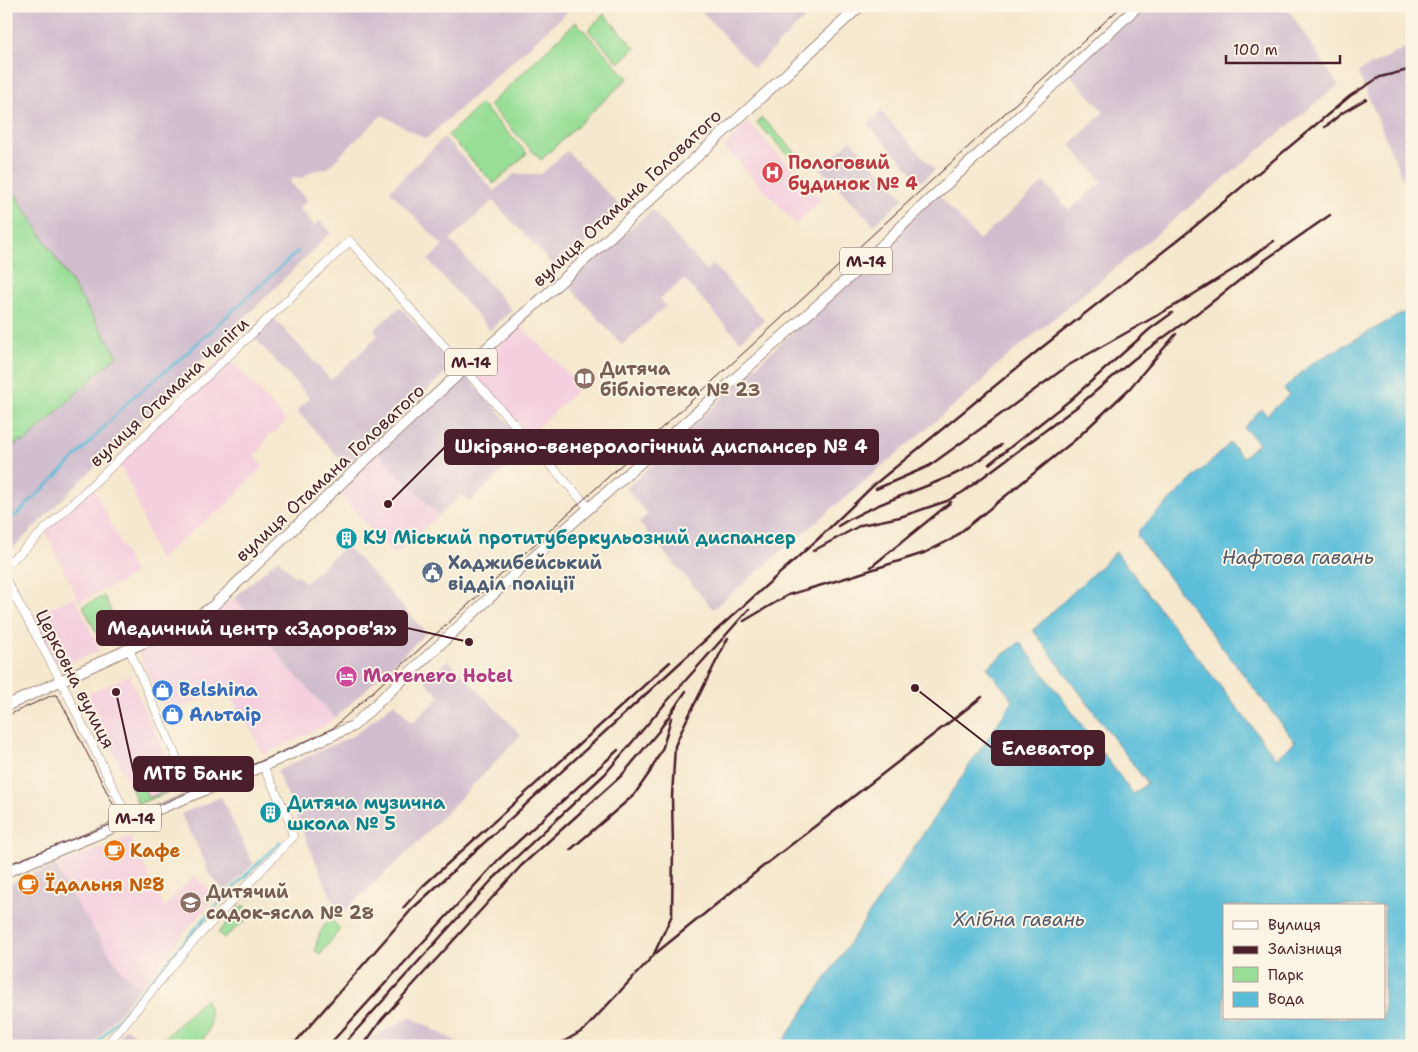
<svg xmlns="http://www.w3.org/2000/svg" width="1418" height="1052" font-family="'Shantell Sans',sans-serif">
<style>
.built{fill:#f4cfde}
.industrial{fill:#d0bdce}
.green{fill:#98de97;stroke:#717e61}
.water{fill:#5bbed9;stroke:#526e82;fill-rule:evenodd}
.lines{fill:none;stroke-linecap:round;stroke-linejoin:round}
.stream{stroke:#5bbed9;stroke-width:2.5}
.minor-casing{stroke:#a0847c;stroke-width:9}
.major-casing{stroke:#a0847c;stroke-width:12}
.minor{stroke:#fff;stroke-width:8}
.major{stroke:#fff;stroke-width:10}
.tram{stroke:#4a1f2b;stroke-width:1}
.rail{stroke:#4a1f2b;stroke-width:2.5}
.labels{text-anchor:middle;stroke-width:4;stroke-linejoin:round;paint-order:stroke}
.shield{fill:#fcf5e5;stroke:#7f5f63;stroke-width:1}
.shield-label{font-size:16px;font-weight:bold;fill:#4a1f2b}
.health-label{font-size:18px;font-weight:bold;fill:#be3a42;stroke:#fcf5e5;text-anchor:start}
.street-label{font-size:18px;fill:#4a1f2b;stroke:#fcf5e5}
.education-label{font-size:18px;font-weight:bold;fill:#785e54;stroke:#fcf5e5;text-anchor:start}
.culture-label{font-size:18px;font-weight:bold;fill:#0d838f;stroke:#fcf5e5;text-anchor:start}
.service-label{font-size:18px;font-weight:bold;fill:#4e5e75;stroke:#fcf5e5;text-anchor:start}
.hotel-label{font-size:18px;font-weight:bold;fill:#b23c85;stroke:#fcf5e5;text-anchor:start}
.shop-label{font-size:18px;font-weight:bold;fill:#366cbe;stroke:#fcf5e5;text-anchor:start}
.food-label{font-size:18px;font-weight:bold;fill:#c56008;stroke:#fcf5e5;text-anchor:start}
.water-label{font-size:19px;font-style:italic;fill:#505768;stroke:#fcf5e5}
.leader{fill:none;stroke:#4a1f2b;stroke-width:2}
.callout-dot{fill:#4a1f2b;stroke:#fcf5e5;stroke-width:2}
.callout{fill:#4a1f2b;stroke:#4a1f2b;stroke-width:2}
.callout-label{font-size:19px;text-anchor:middle;font-weight:bold;fill:#fff}
</style>
<rect width="100%" height="100%" fill="#fcf5e5"/>
<filter id="ink" filterUnits="userSpaceOnUse"><feTurbulence type="fractalNoise" baseFrequency=".02" numOctaves="2"/><feDisplacementMap in="SourceGraphic" scale="10" xChannelSelector="R" yChannelSelector="G"/><feConvolveMatrix kernelMatrix="1 2 1 2 8 2 1 2 1" color-interpolation-filters="sRGB"/></filter>
<filter id="wash" filterUnits="userSpaceOnUse"><feTurbulence type="fractalNoise" baseFrequency=".0096" numOctaves="4" result="noise"/><feDisplacementMap in="SourceGraphic" scale="20" xChannelSelector="R" yChannelSelector="G"/><feGaussianBlur stdDeviation="1.12" result="paint"/><feColorMatrix in="noise" values="0 0 0 0 0 0 0 0 0 0 0 0 0 0 0 0 0 1.4 0 .05"/><feComposite in="paint" operator="in"/></filter>
<g filter="url(#wash)">
<rect width="100%" height="100%" fill="#f5e8ce"/>
<!-- built -->
<g class="built">
<path d="M748,123l73,77 -25,24 -73,-78z"/>
<path d="M521,326l60,61 -52,48 -57,-63z"/>
<path d="M226,354l60,67 -10,10 -7,4 -10,16 -6,5 10,11 -45,46 -2,-1 -58,48 -25,-70 -16,-30z"/>
<path d="M377,452l62,63 -44,40 -60,-65z"/>
<path d="M91,482l44,92 -55,28 -35,-70z"/>
<path d="M75,597l25,53 -35,15h-6l-4,-4 -23,-45z"/>
<path d="M234,598l17,19 36,49 48,52 -11,8 -61,29 -11,-24 -28,-46 -22,14 -36,15 -27,-61 60,-28z"/>
<path d="M129,675l50,111 -42,17 -49,-109z"/>
<path d="M130,837l34,70 30,-31 23,20 -29,32 -48,59 -18,-15 -57,-86 -9,-21z"/>
</g>
<!-- industrial -->
<g class="industrial">
<path d="M6,6h568l-148,133 -44,-24 -56,54 -14,2 -10,7h-9l-3,4 17,18 -8,8 16,18 4,-6 12,12 -325,323z"/>
<path d="M697,6h120l-63,62z"/>
<path d="M1141,6h145l52,79 -346,284 -8,11 -271,229 -74,-86 9,-9 -22,-25 312,-295 41,46 65,-58 25,28 33,-28 -32,-37 34,-33 -36,-40z"/>
<path d="M1412,45v147l-6,-5 -48,-115z"/>
<path d="M881,112l54,58 -14,12 -53,-58z"/>
<path d="M444,137l50,54 20,-17h27l26,-23 56,58 -66,60 -64,-68 -43,39 62,70 -22,20 -62,-70 15,-14 -53,-55z"/>
<path d="M851,140l53,58 -30,27 -54,-56z"/>
<path d="M652,210l54,60 7,-6 51,56 -24,21 -56,-62 -24,20 6,7 -44,39 -55,-61z"/>
<path d="M400,307l53,58 -105,102 -51,-56 13,-13 -61,-66 20,-19 62,67 47,-44 -4,-6z"/>
<path d="M466,375l64,72 -61,55 -7,-8 -23,21 -62,-63z"/>
<path d="M346,546l42,44 38,43 -91,85 -48,-52 -36,-49 -17,-19 44,-39 17,18 2,-2 8,8z"/>
<path d="M448,660l73,75 -101,105 -81,76 -62,-145 79,-37 38,-31 18,20 28,-26 -15,-16z"/>
<path d="M221,797l32,67 -28,28 -19,-22 2,-2 -27,-54z"/>
<path d="M56,865l9,21 57,86 18,15 -48,59h-86v-161z"/>
<path d="M411,1017l53,29h-110z"/>
<path d="M126,1028l22,18h-37z"/>
</g>
<!-- green -->
<g class="green">
<path d="M604,14l31,34 -16,15 -31,-33z"/>
<path d="M576,22l52,56 -87,82 -52,-55z"/>
<path d="M481,104l46,49 -33,31 -46,-49z"/>
<path d="M762,118l36,37 -5,5 -36,-37z"/>
<path d="M6,179l111,176 -93,88 -3,-3 -15,12z"/>
<path d="M104,596l15,32 -20,10 -16,-32z"/>
<path d="M141,780l7,18 30,-12 1,2 -41,16 -8,-20z"/>
<path d="M243,905l9,10 -28,23 -6,-5z"/>
<path d="M331,919l9,10 -20,26 -5,-5c3,-13 6,-23 16,-31z"/>
<path d="M205,999c9,17 6,33 -7,47h-32l-5,-5z"/>
</g>
<!-- water -->
<path class="water" d="M1412,308v738h-632l233,-345 -26,-34 33,-25 113,152 14,-11 -114,-153 83,-78 160,206 19,-16 -158,-206 2,-6 91,-87 13,14 16,-14 -15,-15 17,-19 6,6 22,-20 -5,-6 27,-25zM1224,906h160v112h-160z"/>
<g class="lines">
<!-- stream -->
<g class="stream">
<path d="M6,528l5,-8 57,-55 64,-67 47,-38 119,-109"/>
<path d="M95,1046c60,-70 117,-142 186,-204"/>
</g>
</g>
</g>
<g filter="url(#ink)">
<g class="lines">
<defs>
<g id="minor">
<path d="M6,564l13,-10 331,-313 239,267"/>
<path d="M6,580l55,101 68,139"/>
<path d="M129,649l64,146"/>
<path d="M106,1046l83,-100 104,-109 -5,-20 -25,-51"/>
</g>
<g id="major">
<path d="M6,706l123,-57 58,-25 26,-18 142,-136 110,-102 133,-120 262,-242"/>
<path d="M6,872l257,-106 90,-40 163,-153 338,-300 55,-54 229,-213"/>
</g>
</defs>
<!-- minor casing -->
<use href="#minor" class="minor-casing"/>
<!-- major casing -->
<use href="#major" class="major-casing"/>
<!-- minor -->
<use href="#minor" class="minor"/>
<!-- major -->
<use href="#major" class="major"/>
<!-- tram -->
<g class="tram">
<path d="M6,716l47,-21h3l4,5 53,104c8,9 17,4 28,2"/>
<path d="M6,865l122,-47 95,-40 76,-33 34,-17 249,-227 540,-495"/>
</g>
<!-- rail -->
<g class="rail">
<path d="M1325,127l17,-14 24,-14"/>
<path d="M989,464l80,-63 81,-72 22,-16"/>
<path d="M876,489l53,-23 140,-101 112,-63 53,-33 40,-28"/>
<path d="M838,526c36,-23 78,-34 117,-52 16,-7 31,-18 46,-29"/>
<path d="M813,551l48,-26 39,-8 47,-16 16,-9 115,-86 56,-47 73,-53 58,-46 65,-45"/>
<path d="M871,567l80,-65"/>
<path d="M744,621l44,-26 61,-18 75,-24 28,-14 123,-99 54,-51 47,-55"/>
<path d="M570,850l64,-55 16,-23 13,-25 8,-29"/>
<path d="M403,908l20,-22 247,-224"/>
<path d="M656,953l105,-85 221,-171"/>
<path d="M292,1046l120,-137 270,-248 136,-122 57,-55 165,-135 148,-117 162,-136 30,-19 32,-8"/>
<path d="M328,1046l171,-187 119,-109"/>
<path d="M342,1046l150,-166 113,-106 64,-75 80,-90"/>
<path d="M363,1046l19,-27 139,-153 101,-91 36,-43 28,-41"/>
<path d="M556,1046l28,-16 69,-74 19,-41 1,-66 -1,-52 3,-51 10,-23 43,-85"/>
</g>
</g>
</g>
<!-- icons -->
<defs>
<symbol id="hospital-disc" viewBox="-11 -11 22 22"><circle r="9.5" fill="#e0444e" stroke="#fcf5e5"/><path d="M-5-5h3v3.5h4V-5h3V5h-3V1.5h-4V5h-3Z" fill="#fff"/></symbol>
<symbol id="library-disc" viewBox="-11 -11 22 22"><circle r="9.5" fill="#8d6e63" stroke="#fcf5e5"/><path d="M-6-4Q-3-5.5-.7-3.5V5Q-3 3-6 4ZM6-4Q3-5.5 .7-3.5V5Q3 3 6 4Z" fill="#fff"/></symbol>
<symbol id="building-disc" viewBox="-11 -11 22 22"><circle r="9.5" fill="#0f9aa8" stroke="#fcf5e5"/><path d="M-4-6H4V6H1V3H-1V6H-4ZM-2.5-4.3h1.7v1.8h-1.7ZM.8-4.3h1.7v1.8H.8ZM-2.5-1h1.7V.8h-1.7ZM.8-1h1.7V.8H.8Z" fill="#fff"/></symbol>
<symbol id="civic-disc" viewBox="-11 -11 22 22"><circle r="9.5" fill="#5c6f8a" stroke="#fcf5e5"/><path d="M-.6-6.5H3V-4.5H.6V-3L4-1V1h2V6H-6V1h2V-1L-.6-3ZM-1.2 2.5V6h2.4V2.5Z" fill="#fff"/></symbol>
<symbol id="hotel-disc" viewBox="-11 -11 22 22"><circle r="9.5" fill="#d1479c" stroke="#fcf5e5"/><path d="M-6-4.5h1.5V1H6V5H4.5V3h-9V5H-6ZM-4 0a1.8 1.8 0 1 1 3.6 0ZM.5 0V-2.5h3Q6-2.5 6 0Z" fill="#fff"/></symbol>
<symbol id="shop-disc" viewBox="-11 -11 22 22"><circle r="9.5" fill="#3f7fe0" stroke="#fcf5e5"/><path d="M-5-2.5h2.3a2.7 3.5 0 0 1 5.4 0H5L5.5 6h-11ZM-1.5-2.5h3a1.5 2.3 0 0 0-3 0Z" fill="#fff"/></symbol>
<symbol id="cafe-disc" viewBox="-11 -11 22 22"><circle r="9.5" fill="#e8710a" stroke="#fcf5e5"/><path d="M-5.5-4.5H6V0H3Q3 3.5 0 3.5H-2.5Q-5.5 3.5-5.5 0ZM3-3.2v2h1.7v-2ZM-6 4.5H4V6H-6Z" fill="#fff"/></symbol>
<symbol id="school-disc" viewBox="-11 -11 22 22"><circle r="9.5" fill="#8d6e63" stroke="#fcf5e5"/><path d="M0-5L7-2L0 1L-7-2ZM-4 1L0 2.5L4 1V4Q0 6-4 4Z" fill="#fff"/></symbol>
</defs>
<g fill-rule="evenodd">
<use href="#hospital-disc" x="760" y="160" width="25" height="25"/>
<use href="#library-disc" x="572" y="366" width="25" height="25"/>
<use href="#building-disc" x="334" y="526" width="25" height="25"/>
<use href="#civic-disc" x="420" y="560" width="25" height="25"/>
<use href="#hotel-disc" x="334" y="664" width="25" height="25"/>
<use href="#shop-disc" x="150" y="678" width="25" height="25"/>
<use href="#shop-disc" x="160" y="702" width="25" height="25"/>
<use href="#building-disc" x="258" y="800" width="25" height="25"/>
<use href="#cafe-disc" x="102" y="838" width="25" height="25"/>
<use href="#cafe-disc" x="16" y="872" width="25" height="25"/>
<use href="#school-disc" x="178" y="890" width="25" height="25"/>
</g>
<g class="labels">
<!-- shield labels -->
<g class="shield">
<rect x="840" y="247.5" width="52" height="27" rx="4"/>
<rect x="445" y="348.5" width="52" height="27" rx="4"/>
<rect x="109" y="804.5" width="52" height="27" rx="4"/>
</g>
<g class="shield-label">
<text x="866" y="267">М-14</text>
<text x="471" y="368">М-14</text>
<text x="135" y="824">М-14</text>
</g>
<!-- health labels -->
<g class="health-label">
<text x="788" y="169">Пологовий<tspan x="788" dy="21">будинок № 4</tspan></text>
</g>
<!-- street labels -->
<g class="street-label">
<text transform="translate(627 198) rotate(-43)" y="6">вулиця Отамана Головатого</text>
<text transform="translate(169 392) rotate(-43)" y="6">вулиця Отамана Чепіги</text>
<text transform="translate(330 473) rotate(-43)" y="6">вулиця Отамана Головатого</text>
<text transform="translate(75 679) rotate(63)" y="6">Церковна вулиця</text>
</g>
<!-- education labels -->
<g class="education-label">
<text x="600" y="375">Дитяча<tspan x="600" dy="21">бібліотека № 23</tspan></text>
<text x="206" y="898">Дитячий<tspan x="206" dy="21">садок-ясла № 28</tspan></text>
</g>
<!-- culture labels -->
<g class="culture-label">
<text x="363" y="544">КУ Міський протитуберкульозний диспансер</text>
<text x="287" y="809">Дитяча музична<tspan x="287" dy="21">школа № 5</tspan></text>
</g>
<!-- service labels -->
<g class="service-label">
<text x="448" y="569">Хаджибейський<tspan x="448" dy="21">відділ поліції</tspan></text>
</g>
<!-- hotel labels -->
<g class="hotel-label">
<text x="363" y="682">Marenero Hotel</text>
</g>
<!-- shop labels -->
<g class="shop-label">
<text x="179" y="696">Belshina</text>
<text x="189" y="721">Альтаір</text>
</g>
<!-- food labels -->
<g class="food-label">
<text x="130" y="857">Кафе</text>
<text x="45" y="891">Їдальня №8</text>
</g>
<!-- water labels -->
<g class="water-label">
<text x="1298" y="564">Нафтова гавань</text>
<text x="1019" y="926">Хлібна гавань</text>
</g>
</g>
<!-- callouts -->
<path class="leader" d="M388 504L445 447M469 642L407 628M915 688L992 748M116 692L134 774"/>
<g class="callout-dot">
<circle cx="388" cy="504" r="5"/>
<circle cx="469" cy="642" r="5"/>
<circle cx="915" cy="688" r="5"/>
<circle cx="116" cy="692" r="5"/>
</g>
<g class="callout">
<rect x="445" y="430" width="433" height="34" rx="5"/>
<rect x="97" y="611" width="310" height="34" rx="5"/>
<rect x="992" y="731" width="112" height="34" rx="5"/>
<rect x="134" y="757" width="119" height="34" rx="5"/>
</g>
<g class="callout-label">
<text x="661" y="453">Шкіряно-венерологічний диспансер № 4</text>
<text x="252" y="635">Медичний центр «Здоров'я»</text>
<text x="1048" y="755">Елеватор</text>
<text x="193" y="780">МТБ Банк</text>
</g>
<!-- margin -->
<rect width="1418" height="1052" fill="none" stroke="#fcf5e5" stroke-width="25"/>
<!-- legend -->
<rect x="1223" y="904" width="162" height="115" fill="#fcf5e5" stroke="#b59f9b"/>
<rect x="1233" y="921" width="25" height="8" fill="#ffffff" stroke="#b59f9b"/>
<text x="1268" y="930" font-size="15" fill="#4a1f2b">Вулиця</text>
<rect x="1233" y="946" width="25" height="8" fill="#4a1f2b" stroke="#b59f9b"/>
<text x="1268" y="954" font-size="15" fill="#4a1f2b">Залізниця</text>
<rect x="1233" y="967" width="25" height="15" fill="#98de97" stroke="#b59f9b"/>
<text x="1268" y="980" font-size="15" fill="#4a1f2b">Парк</text>
<rect x="1233" y="992" width="25" height="15" fill="#5bbed9" stroke="#b59f9b"/>
<text x="1268" y="1004" font-size="15" fill="#4a1f2b">Вода</text>
<!-- scale -->
<path d="M1226 55v8h114v-8" fill="none" stroke="#4a1f2b" stroke-width="2.5"/>
<text x="1233" y="55" font-size="15" fill="#4a1f2b" stroke="#fcf5e5" stroke-width="4" paint-order="stroke">100 m</text>
</svg>
